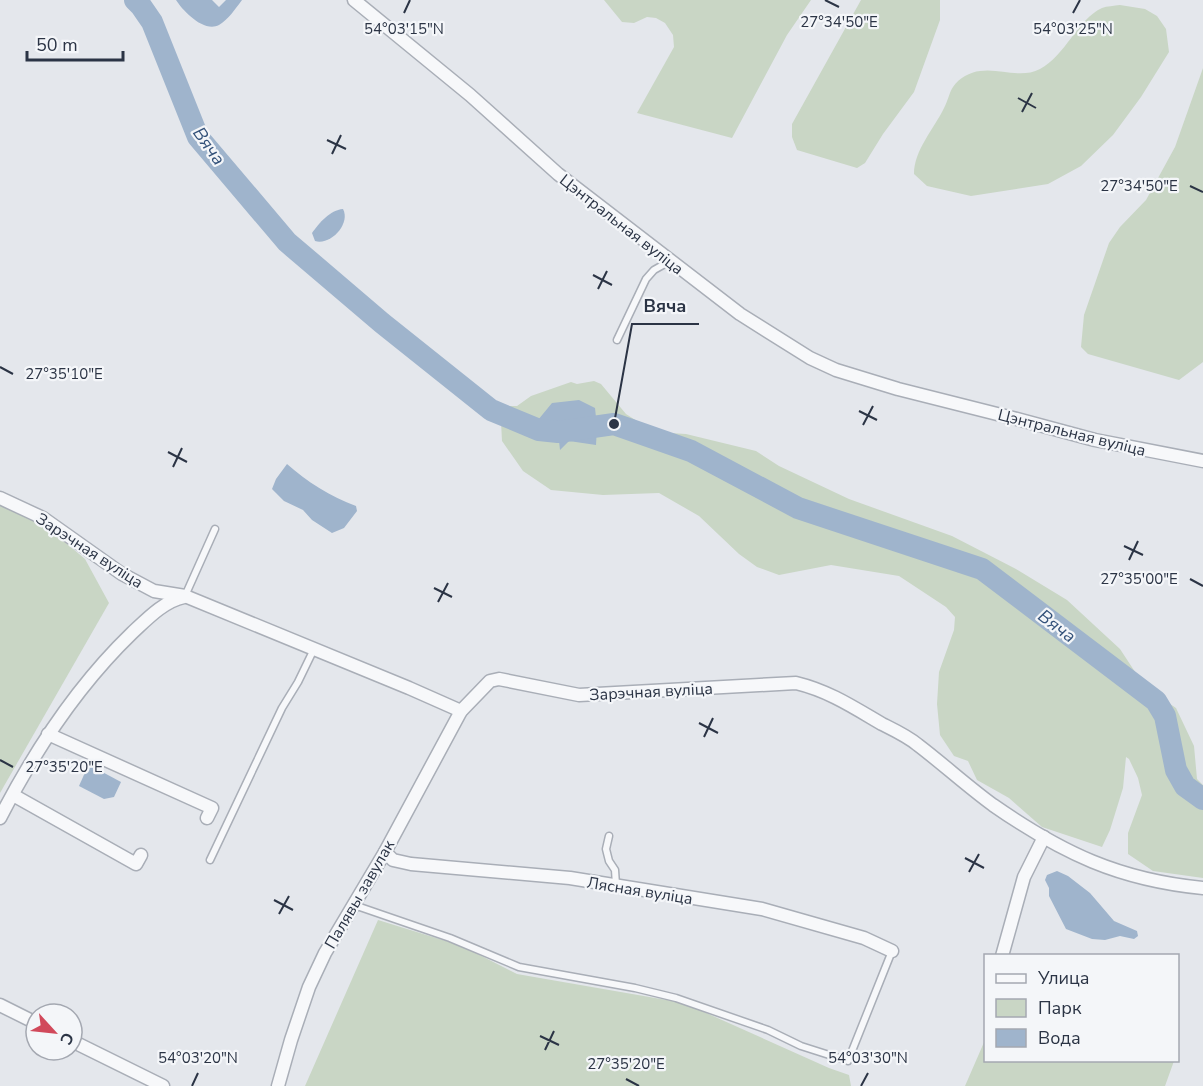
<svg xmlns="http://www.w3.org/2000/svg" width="1203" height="1086" font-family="'Nunito Sans',sans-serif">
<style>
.green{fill:#c9d6c5}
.water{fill:#9fb4cc}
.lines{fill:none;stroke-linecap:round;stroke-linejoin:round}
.river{stroke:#9fb4cc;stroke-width:22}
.lane-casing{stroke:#a9aeb7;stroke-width:9}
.street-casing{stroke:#a9aeb7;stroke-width:15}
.lane{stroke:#f7f8fa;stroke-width:6}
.street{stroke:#f7f8fa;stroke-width:12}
.ticks{fill:none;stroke:#2b3445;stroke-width:2}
.labels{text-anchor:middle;stroke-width:4.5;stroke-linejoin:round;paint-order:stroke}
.street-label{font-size:16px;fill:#2b3445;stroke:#f4f6f9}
.water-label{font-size:18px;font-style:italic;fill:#34527a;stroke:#f4f6f9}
.ticks-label{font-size:15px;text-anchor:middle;fill:#2b3445;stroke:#f4f6f9;stroke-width:4.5;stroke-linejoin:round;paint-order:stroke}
.leader{fill:none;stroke:#2b3445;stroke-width:2}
.callout-dot{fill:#2b3445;stroke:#f4f6f9;stroke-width:2}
.callout-label{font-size:18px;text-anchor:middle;font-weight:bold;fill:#2b3445;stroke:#f4f6f9;stroke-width:4.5;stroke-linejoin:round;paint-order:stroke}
</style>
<rect width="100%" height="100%" fill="#e4e7ec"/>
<!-- green -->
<g class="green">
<path d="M604,0h207l-24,35 -55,103 -95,-25 37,-66 -1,-12 -8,-12 -9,-5 -9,-1 -13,6 -12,-1z"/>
<path d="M861,0h79v20l-26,72 -31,42 -18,29 -8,5 -60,-18 -5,-13v-13z"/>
<path d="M1120,5l25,4 12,7 9,13 3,23 -28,45 -28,38 -32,31 -33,18 -77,12 -44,-10 -13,-12c0,-24 20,-45 30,-66 4,-7 5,-15 9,-21 6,-9 17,-15 27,-16 20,-3 41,8 60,-2 25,-13 38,-50 62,-61 5,-2 12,-2 18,-3z"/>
<path d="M1203,68v294l-24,18 -91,-26 -7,-7 3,-32 25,-72 11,-16 26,-27 29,-53z"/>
<path d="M594,381l7,3 25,30 28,18 32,2 70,17 23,15 70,33 103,37 64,33 51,31 53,49 25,38 31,21 18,38 3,33 6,6v93l-50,-7 -25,-17v-21l14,-38 -4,-17 -9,-19 -3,-2 -3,31 -13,42 -8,17 -60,-20 -33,-29 -32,-18 -9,-19 -14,-5 -14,-21 -3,-31 2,-32 15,-42 1,-13 -9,-10 -47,-31 -68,-11 -52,10 -22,-8 -18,-13 -40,-38 -40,-23 -56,2 -52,-5 -28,-19 -21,-30 -1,-19 3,-13 4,-3h9l14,-10 40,-14 6,2z"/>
<path d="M0,504l35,13 50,42 24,44 -109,190z"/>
<path d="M378,920l84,26 55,28 167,29 145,65 20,7 2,11h-546z"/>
<path d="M985,1040l1,20 188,1 -9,25h-200z"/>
</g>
<!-- water -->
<g class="water">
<path d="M176,0h36l7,7 7,-7h16c-6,8 -14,20 -23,25 -15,8 -36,-14 -43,-25z"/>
<path d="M343,209c8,15 -13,37 -28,32l-3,-8c7,-10 18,-23 31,-24z"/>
<path d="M579,400l16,8 2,19 -1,18 -27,-4 -9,9 -2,-18 -19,-2 -1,-10 14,-17z"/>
<path d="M287,464c19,17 44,33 69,42l1,5 -13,17 -12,5 -20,-13 -9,-10 -19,-9 -12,-12 4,-10z"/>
<path d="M93,767l28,15 -7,15 -10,2 -25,-13 8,-18z"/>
<path d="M1057,871l11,5 22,17 24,28 23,10 1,5 -4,3 -14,-3 -15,4 -13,-1 -26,-10 -17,-33v-8l-4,-8 2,-5z"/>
</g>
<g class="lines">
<!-- river -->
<path class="river" d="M135,0l6,6 11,16 46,115 89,105 95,81 109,87 48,20 19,2 56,-8 77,27 107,57 184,61 174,132 9,15 11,54 9,16 18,13"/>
<defs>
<g id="lane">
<path d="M617,340l29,-61 8,-9 16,-9"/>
<path d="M185,596l30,-67"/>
<path d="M609,836l-3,13 3,12 6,9 1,15"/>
<path d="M210,860l72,-152 16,-26 16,-33"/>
<path d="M354,905l96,33 69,29 116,21 41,10 92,32 33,16 47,15 44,-110"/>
</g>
<g id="street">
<path d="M354,0l116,95 88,79 182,140 70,44 26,12 62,19 115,29 82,22 108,21"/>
<path d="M0,498l43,20 79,56 32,17 31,5 224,92 52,23"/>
<path d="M48,734l164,74 -5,10"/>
<path d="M13,795l123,69 5,-9"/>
<path d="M0,818c35,-68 76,-131 132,-185 15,-14 32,-32 52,-36"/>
<path d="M385,852l8,8 18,4 159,14 192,31 102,29 28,13"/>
<path d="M1002,956l22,-79 20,-40"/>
<path d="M0,1005l36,18"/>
<path d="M72,1041l91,45"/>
<path d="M278,1086l13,-46 18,-53 16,-34 60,-101 76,-141 29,-30 9,-2 80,16 217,-12c33,8 57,24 86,41 12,6 25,12 36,21 25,19 49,41 75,60 69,48 126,75 210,83"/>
</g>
</defs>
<!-- lane casing -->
<use href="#lane" class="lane-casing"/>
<!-- street casing -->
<use href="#street" class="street-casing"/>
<!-- lane -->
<use href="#lane" class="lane"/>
<!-- street -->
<use href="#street" class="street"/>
</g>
<!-- ticks -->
<path class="ticks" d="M825,0l14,7M404,13l6,-13M1073,13l7,-13M1018,98l18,10M1022,112l10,-19M327,140l19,9M332,154l9,-19M1190,186l13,6M593,275l19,10M598,289l9,-18M0,367l13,7M859,411l18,9M863,425l10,-19M168,452l19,10M173,467l9,-19M1124,546l19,9M1129,560l9,-19M1190,579l13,7M434,588l18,9M438,602l10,-19M699,723l19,10M704,737l9,-19M0,760l13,7M965,858l19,10M969,872l10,-18M274,900l19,10M279,914l10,-18M540,1036l19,9M545,1050l9,-19M626,1079l13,7M192,1086l6,-13M861,1086l7,-13"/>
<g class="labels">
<!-- street labels -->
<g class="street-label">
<text transform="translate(622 224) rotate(38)" y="6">Цэнтральная вуліца</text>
<text transform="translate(1072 432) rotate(14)" y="6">Цэнтральная вуліца</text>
<text transform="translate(90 550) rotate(33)" y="6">Зарэчная вуліца</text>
<text transform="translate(651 691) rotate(-3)" y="6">Зарэчная вуліца</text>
<text transform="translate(640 890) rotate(9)" y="6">Лясная вуліца</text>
<text transform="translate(359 894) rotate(-60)" y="6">Палявы завулак</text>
</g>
<!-- water labels -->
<g class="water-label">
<text transform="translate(209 146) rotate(55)" y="6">Вяча</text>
<text transform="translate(1057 626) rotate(37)" y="6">Вяча</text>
</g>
</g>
<g class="ticks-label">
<text x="839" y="27">27°34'50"E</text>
<text x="404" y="34">54°03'15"N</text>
<text x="1073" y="34">54°03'25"N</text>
<text x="1139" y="191">27°34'50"E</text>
<text x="64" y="379">27°35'10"E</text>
<text x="1139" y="584">27°35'00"E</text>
<text x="64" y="772">27°35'20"E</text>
<text x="198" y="1063">54°03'20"N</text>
<text x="868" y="1063">54°03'30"N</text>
<text x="626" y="1069">27°35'20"E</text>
</g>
<!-- callouts -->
<path class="leader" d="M614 424L632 324H699"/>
<circle class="callout-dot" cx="614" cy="424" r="6"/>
<g class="callout-label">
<text x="665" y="312">Вяча</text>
</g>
<!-- legend -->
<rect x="984" y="954" width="195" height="108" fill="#f4f6f9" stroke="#a4a8b1" stroke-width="1.5"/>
<rect x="996" y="974" width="30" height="9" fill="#f7f8fa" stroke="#a4a8b1" stroke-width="1.5"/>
<text x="1038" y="984" font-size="18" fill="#2b3445">Улица</text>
<rect x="996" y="999" width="30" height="18" fill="#c9d6c5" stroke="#a4a8b1" stroke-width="1.5"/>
<text x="1038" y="1014" font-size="18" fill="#2b3445">Парк</text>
<rect x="996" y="1029" width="30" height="18" fill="#9fb4cc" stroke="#a4a8b1" stroke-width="1.5"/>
<text x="1038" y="1044" font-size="18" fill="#2b3445">Вода</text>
<!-- north arrow -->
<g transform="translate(54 1032) rotate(117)"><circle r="28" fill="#f4f6f9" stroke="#a4a8b1" stroke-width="1.5"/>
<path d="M0-4.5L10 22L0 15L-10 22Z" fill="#d1495b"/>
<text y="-9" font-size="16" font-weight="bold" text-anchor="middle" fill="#2b3445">С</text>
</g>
<!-- scale -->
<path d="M27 51v9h96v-9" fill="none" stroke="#2b3445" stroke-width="3"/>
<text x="36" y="51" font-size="18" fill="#2b3445" stroke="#f4f6f9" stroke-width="4.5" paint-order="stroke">50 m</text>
</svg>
